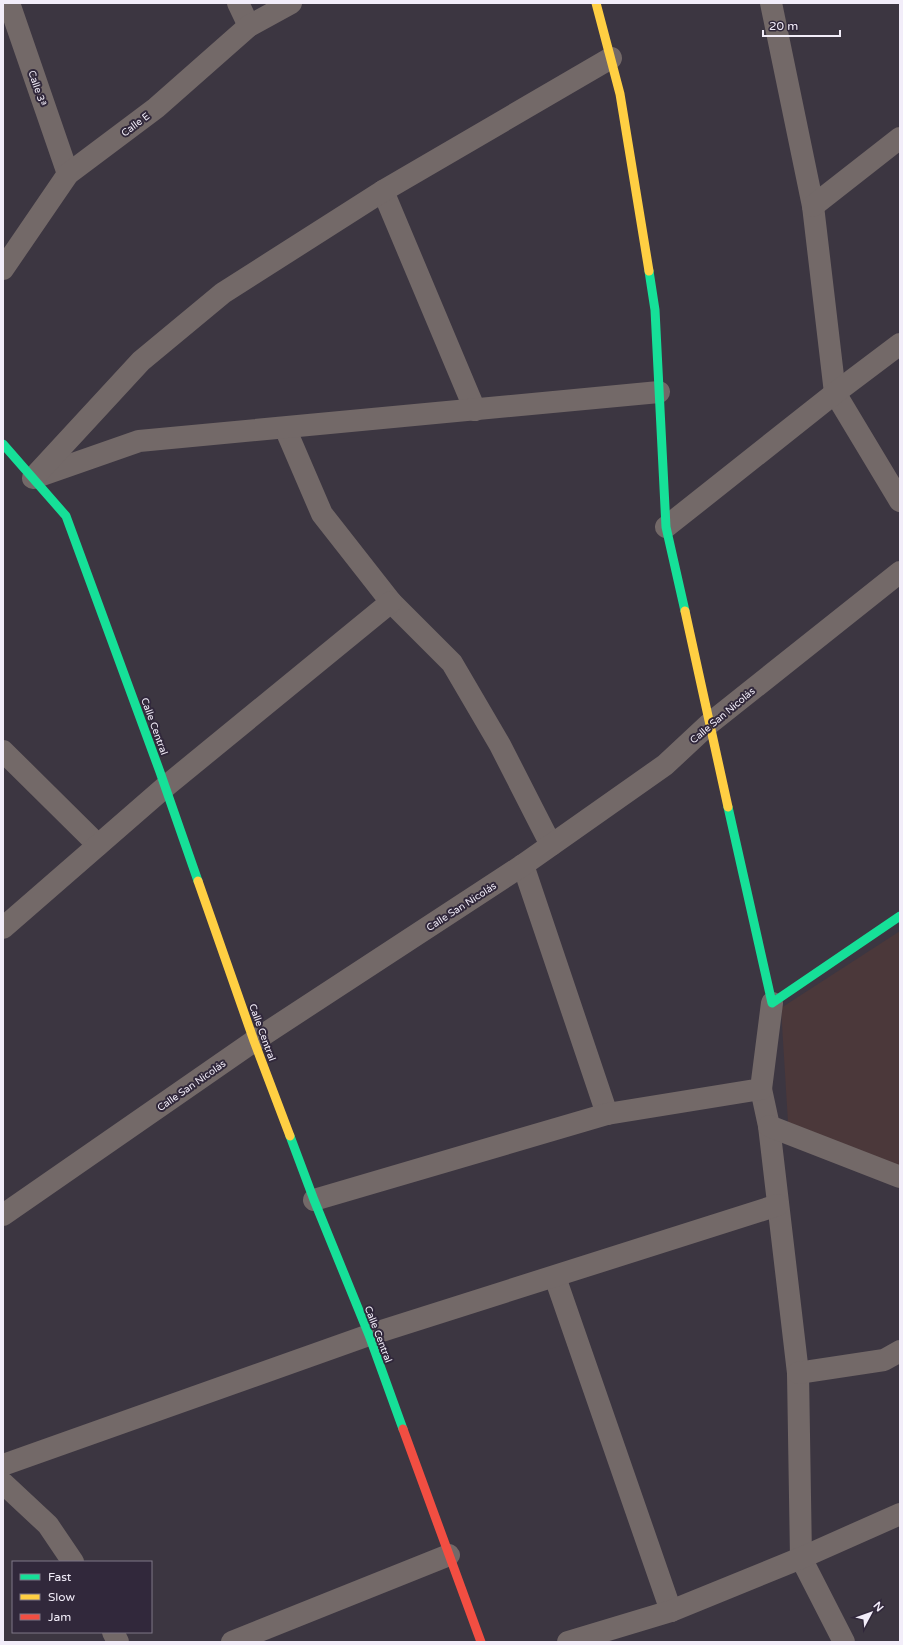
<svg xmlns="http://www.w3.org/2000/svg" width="903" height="1645" font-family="'Varela Round',sans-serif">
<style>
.education{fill:#4b383a}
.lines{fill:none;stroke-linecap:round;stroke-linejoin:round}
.street{stroke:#736968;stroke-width:22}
.fast{stroke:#16e098;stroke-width:9}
.slow{stroke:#ffcf43;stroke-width:9}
.jam{stroke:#f24e42;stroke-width:9}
.labels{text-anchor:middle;stroke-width:4;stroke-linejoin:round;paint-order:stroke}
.street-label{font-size:10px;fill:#f2edf9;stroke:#31283b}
</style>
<rect width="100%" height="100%" fill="#3c3641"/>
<!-- education -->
<path class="education" d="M900,931v236l-112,-45 -7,-114z"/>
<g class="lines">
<!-- street -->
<g class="street">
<path d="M9,3l59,171"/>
<path d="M238,3l11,23"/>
<path d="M771,3l42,203 22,187 65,108"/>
<path d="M383,191l92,219"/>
<path d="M813,206l87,-68"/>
<path d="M3,269l65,-95 88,-66 93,-82 42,-23"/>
<path d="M285,428l37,86 69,88 61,61 48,82 51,100"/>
<path d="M36,477l103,-36 520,-49"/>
<path d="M33,478l108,-117 82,-68 160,-102 228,-133"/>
<path d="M666,527l169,-134 65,-49"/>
<path d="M3,751l95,94"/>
<path d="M523,865l84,249"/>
<path d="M3,928l162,-141 226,-185"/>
<path d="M761,1089l8,37 29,247 3,185 43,84"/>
<path d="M769,1126l131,51"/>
<path d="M314,1200l293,-86 154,-25 11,-86"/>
<path d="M3,1215l251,-174 269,-176 142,-100 44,-41 191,-152"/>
<path d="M555,1277l116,334"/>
<path d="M798,1373l86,-13 16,-9"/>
<path d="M3,1465l366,-130 409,-130"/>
<path d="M3,1483l45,42 25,37"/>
<path d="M113,1632l5,10"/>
<path d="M232,1642l217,-87"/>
<path d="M568,1642l103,-31 130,-53 99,-44"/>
</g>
<!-- fast -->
<g class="fast">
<path d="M649,271l6,39 11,217 19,84"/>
<path d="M3,444l63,72 94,256 38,109"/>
<path d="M728,807l44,196 128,-87"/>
<path d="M290,1136l24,64 55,135 34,94"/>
</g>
<!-- slow -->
<g class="slow">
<path d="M596,3l24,91 29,177"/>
<path d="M685,611l43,196"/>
<path d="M198,881l56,160 36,95"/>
</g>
<!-- jam -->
<path class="jam" d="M403,1429l78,213"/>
</g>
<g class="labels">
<!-- street labels -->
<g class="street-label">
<text transform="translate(38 88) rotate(71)" y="4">Calle 3ª</text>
<text transform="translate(135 124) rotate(-37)" y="4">Calle E</text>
<text transform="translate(722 715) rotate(-40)" y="4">Calle San Nicolás</text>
<text transform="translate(155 726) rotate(70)" y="4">Calle Central</text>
<text transform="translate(461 906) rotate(-33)" y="4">Calle San Nicolás</text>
<text transform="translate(263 1032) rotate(70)" y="4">Calle Central</text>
<text transform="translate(191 1085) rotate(-35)" y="4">Calle San Nicolás</text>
<text transform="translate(379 1334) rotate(69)" y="4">Calle Central</text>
</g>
</g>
<!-- border -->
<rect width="903" height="1645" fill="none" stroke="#f2edf9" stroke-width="8"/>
<!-- legend -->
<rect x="12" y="1561" width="140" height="72" fill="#31283b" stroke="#7e7787"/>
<rect x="20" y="1574" width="20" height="6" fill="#16e098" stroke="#7e7787"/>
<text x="48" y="1581" font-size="12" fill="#f2edf9">Fast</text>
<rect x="20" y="1594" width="20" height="6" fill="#ffcf43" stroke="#7e7787"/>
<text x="48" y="1601" font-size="12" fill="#f2edf9">Slow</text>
<rect x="20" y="1614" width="20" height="6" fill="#f24e42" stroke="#7e7787"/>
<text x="48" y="1621" font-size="12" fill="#f2edf9">Jam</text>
<!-- north arrow -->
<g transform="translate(871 1613) rotate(49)" stroke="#31283b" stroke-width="3" paint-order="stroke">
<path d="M0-3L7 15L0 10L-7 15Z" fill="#f2edf9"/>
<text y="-6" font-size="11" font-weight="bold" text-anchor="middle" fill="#f2edf9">N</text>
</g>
<!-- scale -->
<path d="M763 30v6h77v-6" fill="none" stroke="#f2edf9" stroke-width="2"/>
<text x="769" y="30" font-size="12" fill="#f2edf9" stroke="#31283b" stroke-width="3" paint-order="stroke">20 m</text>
</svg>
